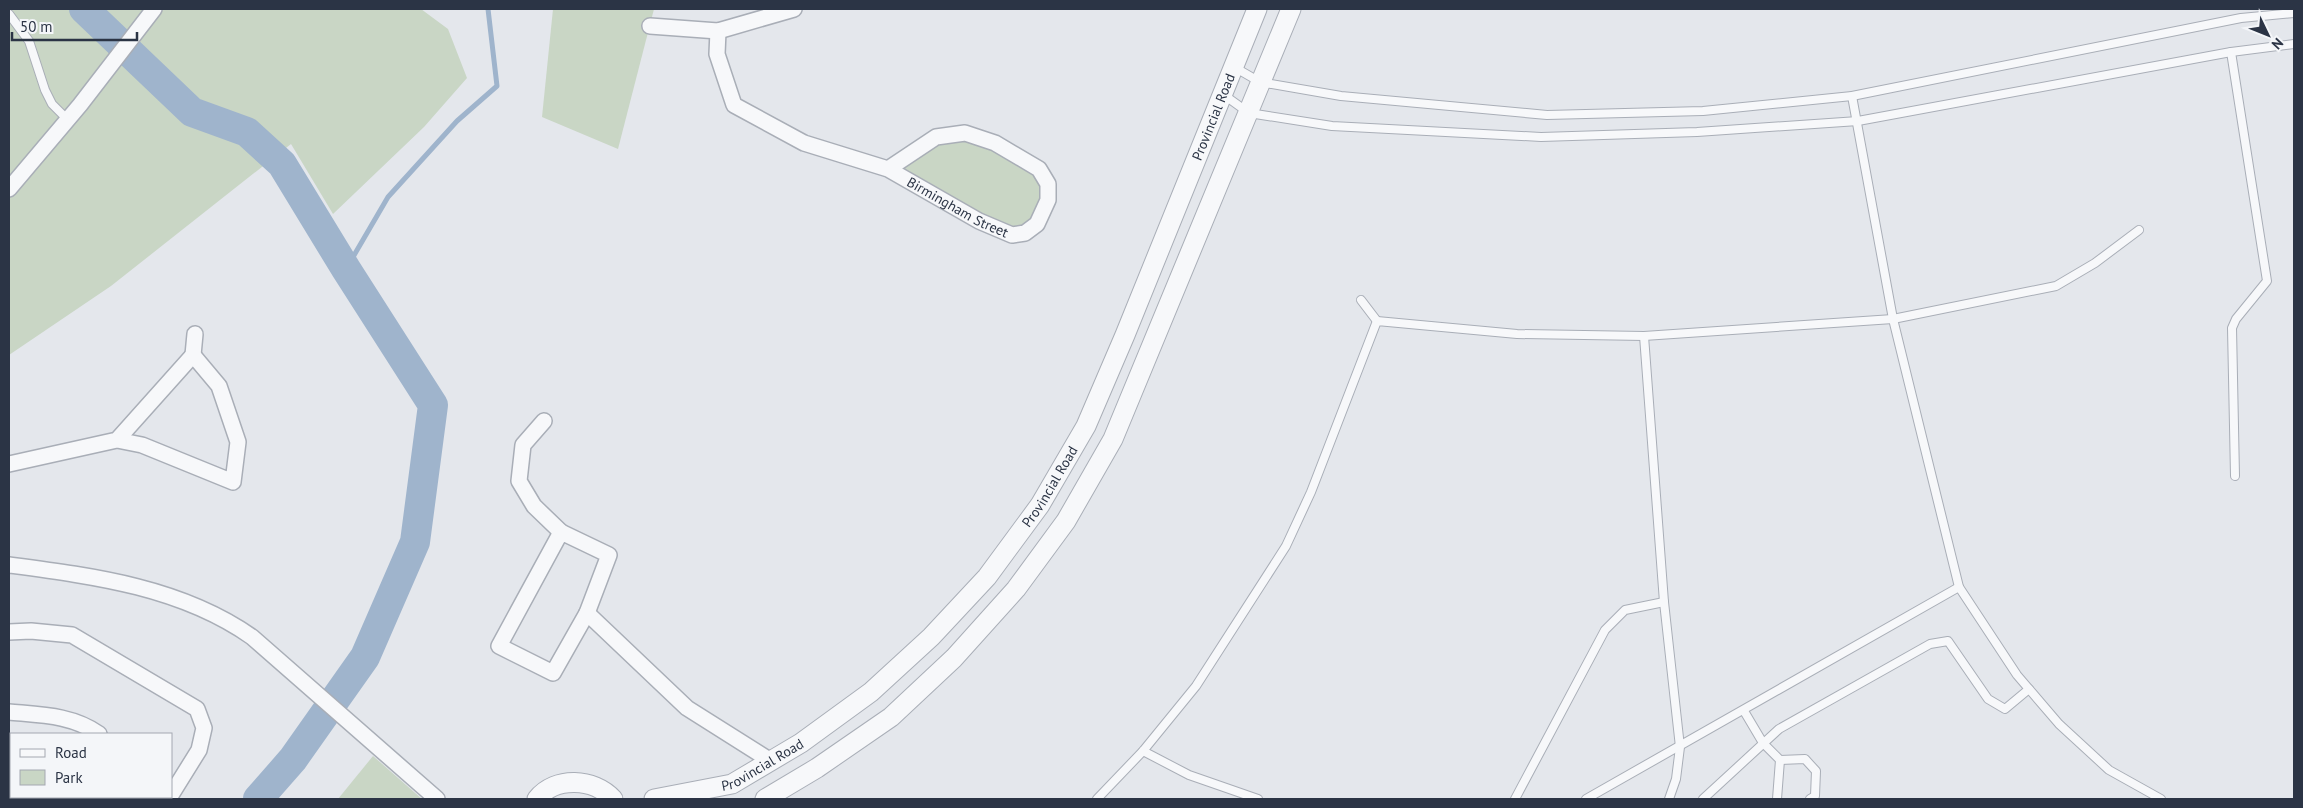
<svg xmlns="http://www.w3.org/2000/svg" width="2303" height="808" font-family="'PT Sans',sans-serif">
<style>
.green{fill:#c9d6c5}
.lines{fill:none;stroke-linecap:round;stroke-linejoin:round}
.stream{stroke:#9fb4cc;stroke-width:5}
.river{stroke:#9fb4cc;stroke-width:30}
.service-casing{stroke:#a9aeb7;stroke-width:10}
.minor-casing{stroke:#a9aeb7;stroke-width:18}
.tertiary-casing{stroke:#a9aeb7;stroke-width:21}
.service{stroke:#f7f8fa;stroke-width:8}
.minor{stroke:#f7f8fa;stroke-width:15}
.tertiary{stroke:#f7f8fa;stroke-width:19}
.labels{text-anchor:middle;stroke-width:4;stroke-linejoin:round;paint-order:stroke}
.street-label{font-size:14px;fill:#2b3445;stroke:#f4f6f9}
</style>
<rect width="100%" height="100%" fill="#e4e7ec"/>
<!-- green -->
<g class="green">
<path d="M9,9h412l27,20 19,49 -43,49 -91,87 -42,-70 -180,142 -102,69z"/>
<path d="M553,9h101l-36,140 -76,-32z"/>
<path d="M936,137l59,6 53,41 -11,40 -25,11 -124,-66z"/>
<path d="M373,756l49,43h-84z"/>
</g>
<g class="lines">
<!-- stream -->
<path class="stream" d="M346,269l42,-72 69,-76 40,-35 -9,-77"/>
<!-- river -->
<path class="river" d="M84,9l108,103 55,20 35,32 64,105 87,136 -18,137 -50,115 -72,102 -35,40"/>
<defs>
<g id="service">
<path d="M9,14l20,27 16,49 7,14 16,16"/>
<path d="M2231,52l36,229 -31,38 -4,9 3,148"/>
<path d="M1234,67l26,15 81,14 206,19 156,-4 149,-15 389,-78 53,-5"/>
<path d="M1224,95l25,18 83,13 209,11 156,-5 161,-11 373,-69 63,-8"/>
<path d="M1852,96l41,223 66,268 58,88 42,49 50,46 52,29"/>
<path d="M1361,300l16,21"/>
<path d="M1644,336l20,266 16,145 -4,32 -7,20"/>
<path d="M1744,711l19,32 17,17 -3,39"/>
<path d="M1143,751l46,24 69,24"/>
<path d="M1780,760l25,-1 11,12 -1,25 -5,3"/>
<path d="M1097,799l46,-48 53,-65 90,-140 25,-54 66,-171 140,13 127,2 249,-17 163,-33 39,-23 44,-33"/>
<path d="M1515,799l90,-169 20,-20 39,-8"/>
<path d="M1586,799l373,-212"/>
<path d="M1703,799l76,-70 151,-85 18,-3 40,58 17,10 24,-20"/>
</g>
<g id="minor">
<path d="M650,26l68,5 76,-22"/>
<path id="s1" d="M718,31l-1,23 17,51 70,38 84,26 91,52 33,14 13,-2 12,-9 11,-24v-16l-9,-15 -44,-26 -30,-10 -29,4 -48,32"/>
<path d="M9,189l71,-84 74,-96"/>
<path d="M193,355l2,-21"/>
<path d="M544,421l-21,24 -4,36 15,25 27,26"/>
<path d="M9,464l108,-24 25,5 91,37 5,-40 -19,-56 -26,-31 -76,85"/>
<path d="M561,532l48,23 -22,58 -34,60 -54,-27z"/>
<path d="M9,565c84,11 172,22 243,72l185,162"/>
<path d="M587,613l100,95 84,53"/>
<path d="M9,632l22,-1 41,4 125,74 7,19 -5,22 -28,45"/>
<path d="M9,712c32,3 63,3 90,22"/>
<path d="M9,784h2"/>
<path d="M46,797l6,2"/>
</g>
<g id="tertiary">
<path d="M537,799c18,-23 57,-21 76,0"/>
<path id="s2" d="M654,799l78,-15 69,-41 70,-51 60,-55 56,-60 53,-72 46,-79 39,-91 132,-326"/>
<path d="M765,799l52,-31 74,-51 63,-59 62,-69 50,-68 47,-82 178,-430"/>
</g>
</defs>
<!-- service casing -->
<use href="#service" class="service-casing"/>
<!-- minor casing -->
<use href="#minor" class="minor-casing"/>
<!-- tertiary casing -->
<use href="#tertiary" class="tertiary-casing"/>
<!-- service -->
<use href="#service" class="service"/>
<!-- minor -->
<use href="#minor" class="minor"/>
<!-- tertiary -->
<use href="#tertiary" class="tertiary"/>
</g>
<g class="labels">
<!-- street labels -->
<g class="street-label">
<text dy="5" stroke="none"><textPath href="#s2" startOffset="925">Provincial Road</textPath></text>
<text dy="5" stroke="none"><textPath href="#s1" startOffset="324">Birmingham Street</textPath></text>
<text dy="5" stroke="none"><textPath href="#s2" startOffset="520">Provincial Road</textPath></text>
<text dy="5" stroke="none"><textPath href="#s2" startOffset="115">Provincial Road</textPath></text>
</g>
</g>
<!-- border -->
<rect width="2303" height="808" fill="none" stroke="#2b3445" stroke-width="20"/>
<!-- legend -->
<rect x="10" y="733" width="162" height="65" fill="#f4f6f9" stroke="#a4a8b1"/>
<rect x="20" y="749" width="25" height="8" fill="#f7f8fa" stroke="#a4a8b1"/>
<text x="55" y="758" font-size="15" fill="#2b3445">Road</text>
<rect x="20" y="770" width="25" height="15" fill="#c9d6c5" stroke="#a4a8b1"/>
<text x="55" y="783" font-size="15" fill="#2b3445">Park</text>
<!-- north arrow -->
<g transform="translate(2268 35) rotate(133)" stroke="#f4f6f9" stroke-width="4" paint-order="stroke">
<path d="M0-4L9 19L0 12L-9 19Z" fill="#2b3445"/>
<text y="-8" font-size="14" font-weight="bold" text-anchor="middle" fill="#2b3445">N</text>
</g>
<!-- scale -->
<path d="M12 32v8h125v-8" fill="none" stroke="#2b3445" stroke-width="2.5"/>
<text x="20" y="32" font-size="15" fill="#2b3445" stroke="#f4f6f9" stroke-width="4" paint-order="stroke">50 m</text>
</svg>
